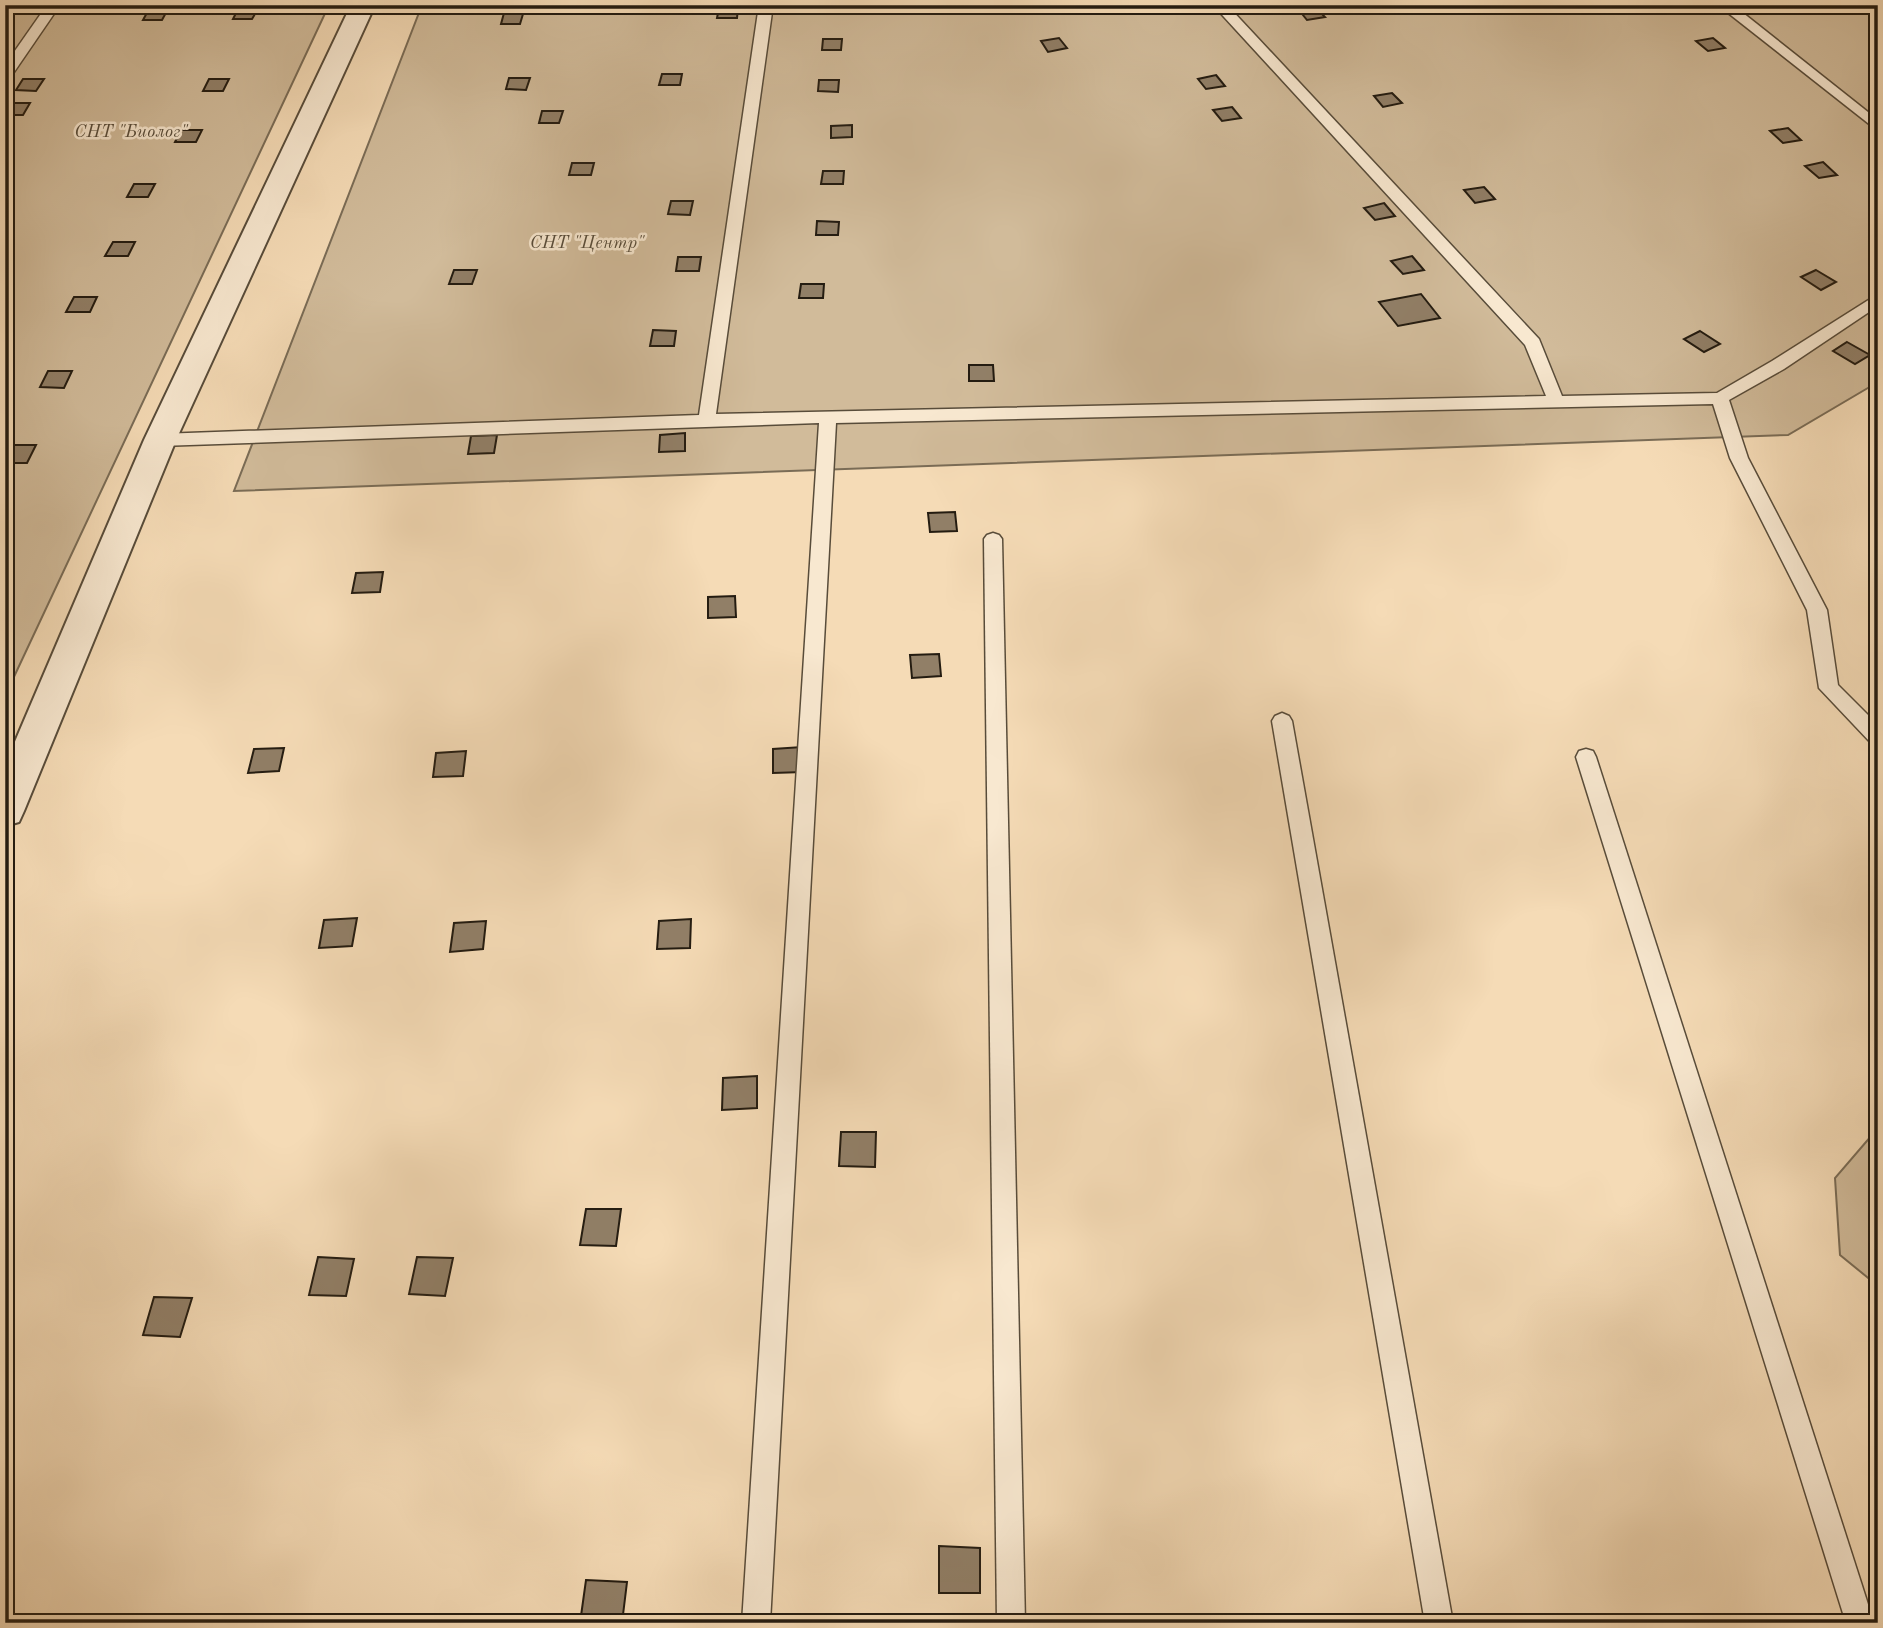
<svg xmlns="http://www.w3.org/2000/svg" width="1883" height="1628" font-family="'Old Standard TT',serif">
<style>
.green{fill:#d1bb9a;stroke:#7a6c56;stroke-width:2}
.building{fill:#917f67;stroke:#241c11;stroke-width:2}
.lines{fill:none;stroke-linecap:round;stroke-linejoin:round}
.service-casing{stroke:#584c3a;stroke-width:3}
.minor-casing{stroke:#584c3a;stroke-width:4}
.service{fill:#f8e8d0;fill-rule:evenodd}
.minor{fill:#f8e8d0;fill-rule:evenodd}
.labels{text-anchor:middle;stroke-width:5;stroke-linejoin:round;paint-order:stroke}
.far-park-label{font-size:18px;font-style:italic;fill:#584c3a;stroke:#f8e8d0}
</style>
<rect width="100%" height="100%" fill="#f5dbb6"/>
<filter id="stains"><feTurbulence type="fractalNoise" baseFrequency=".00286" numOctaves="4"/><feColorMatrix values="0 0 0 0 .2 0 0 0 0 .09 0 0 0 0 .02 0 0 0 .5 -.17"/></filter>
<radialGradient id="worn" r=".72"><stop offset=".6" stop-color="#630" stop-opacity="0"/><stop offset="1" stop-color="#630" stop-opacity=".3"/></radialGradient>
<!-- green -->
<g class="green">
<path d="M5,5h324l-324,691z"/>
<path d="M422,5h1456v377l-90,53 -1554,56z"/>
<path d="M1878,1128v158l-38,-31 -5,-77z"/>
</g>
<!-- building -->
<g class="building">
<path d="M1662,5h20l7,6 -17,3z"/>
<path d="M719,8h19l-1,10h-20z"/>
<path d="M1316,8l9,9 -18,3 -8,-10z"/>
<path d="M149,9h19l-6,11h-19z"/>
<path d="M238,9h20l-6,10h-19z"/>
<path d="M504,13l19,1 -3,10h-19z"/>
<path d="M1059,38l8,10 -19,4 -7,-11z"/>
<path d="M1713,38l12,10 -17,3 -12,-10z"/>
<path d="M823,39h19l-1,11h-19z"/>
<path d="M662,74h20l-2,11h-21z"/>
<path d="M1216,75l9,11 -19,3 -8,-10z"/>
<path d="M509,78h21l-4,12 -20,-1z"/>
<path d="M23,79h21l-8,12 -20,-1z"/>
<path d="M209,79h20l-6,12h-20z"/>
<path d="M819,80h20l-1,12 -20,-1z"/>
<path d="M1392,93l10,10 -19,4 -9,-11z"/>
<path d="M10,103h20l-7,12h-18z"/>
<path d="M1232,107l9,11 -19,3 -9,-11z"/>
<path d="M542,111h21l-4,12h-20z"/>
<path d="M852,125v12l-21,1v-12z"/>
<path d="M1788,128l13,12 -18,3 -13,-12z"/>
<path d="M181,130h21l-6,12h-21z"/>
<path d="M1823,162l14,13 -18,3 -14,-12z"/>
<path d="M572,163h22l-3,12h-22z"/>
<path d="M823,171h21l-1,13h-22z"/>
<path d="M134,184h21l-7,13h-21z"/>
<path d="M1484,187l11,12 -20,4 -11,-13z"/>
<path d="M671,201h22l-3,14 -22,-1z"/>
<path d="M1384,203l11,13 -20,4 -11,-12z"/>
<path d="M817,221l22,1 -1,13h-22z"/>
<path d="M113,242h22l-7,14h-23z"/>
<path d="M1412,256l12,14 -21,4 -12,-13z"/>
<path d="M678,257h23l-2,14h-23z"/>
<path d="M454,270h23l-5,14h-23z"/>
<path d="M1816,270l20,12 -15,8 -20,-13z"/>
<path d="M801,284h23l-1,14h-24z"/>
<path d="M1421,294l19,24 -42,8 -19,-24z"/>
<path d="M74,297h23l-7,15h-24z"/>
<path d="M653,330l23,1 -2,15h-24z"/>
<path d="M1700,331l20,13 -16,8 -20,-13z"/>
<path d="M1847,342l23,13 -15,9 -22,-13z"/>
<path d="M969,365h24l1,16h-25z"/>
<path d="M48,371h24l-8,17 -24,-1z"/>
<path d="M685,433v18l-26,1 1,-17z"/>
<path d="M497,435l-3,18 -26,1 3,-18z"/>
<path d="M11,445h25l-9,18h-22v-7z"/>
<path d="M955,512l2,19 -27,1 -2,-19z"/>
<path d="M383,572l-3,20 -28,1 4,-20z"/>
<path d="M735,596l1,21 -28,1v-21z"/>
<path d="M939,654l2,22 -29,2 -2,-23z"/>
<path d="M802,747l1,25 -30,1v-24z"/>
<path d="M284,748l-5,23 -31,2 6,-24z"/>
<path d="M466,751l-3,25 -30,1 3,-24z"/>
<path d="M357,918l-5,28 -33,2 5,-28z"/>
<path d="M691,919l-1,29 -33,1 2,-28z"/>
<path d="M486,921l-3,28 -33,3 4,-29z"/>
<path d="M757,1076v32l-35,2 1,-32z"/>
<path d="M841,1132h35l-1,35 -36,-1z"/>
<path d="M586,1209h35l-5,37 -36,-1z"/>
<path d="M318,1257l36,2 -8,37 -37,-1z"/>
<path d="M417,1257l36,1 -8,38 -36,-2z"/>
<path d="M154,1297l38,1 -12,39 -37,-2z"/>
<path d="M939,1546l41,2v45h-41z"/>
<path d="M586,1580l41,2 -5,41h-42z"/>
</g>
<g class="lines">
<defs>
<g id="service">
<path d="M47,5h13l-50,73 -5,1v-14z"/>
<path d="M759,5h14l-57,409 830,-18 -21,-51 -312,-340h14l312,334 23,57 155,-3 55,-32 106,-67v12l-94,63 -55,31 19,58 79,152 11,75 40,40v21l-7,-3 -52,-55 -12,-78 -77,-152 -17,-54 -877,19 -66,1200h-28l77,-1200 -659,23 -9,-6 9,-6 539,-19z"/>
<path d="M1718,5h15l145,115v11z"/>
<path d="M993,533l6,2 3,4 23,1084h-28l-13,-1084 3,-4z"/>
<path d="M1282,713l7,3 3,5 161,902h-28l-153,-902 3,-5z"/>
<path d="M1586,749l7,2 3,6 278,866h-28l-270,-866 3,-6z"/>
</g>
<path id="minor" d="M351,5h24l-199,435 -152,371 -5,11 -14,4v-61l139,-325z"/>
</defs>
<!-- service casing -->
<use href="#service" class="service-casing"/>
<!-- minor casing -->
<use href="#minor" class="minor-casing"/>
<!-- service -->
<use href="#service" class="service"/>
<!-- minor -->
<use href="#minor" class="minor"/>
</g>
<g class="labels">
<!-- far-park labels -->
<g class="far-park-label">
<text x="131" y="137">СНТ "Биолог"</text>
<text x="587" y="248">СНТ "Центр"</text>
</g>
</g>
<!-- margin -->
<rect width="1883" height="1628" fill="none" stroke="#f5dbb6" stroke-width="28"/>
<rect x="7" y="7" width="1869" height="1614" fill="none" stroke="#241c11" stroke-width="3.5"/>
<rect x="14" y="14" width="1855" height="1600" fill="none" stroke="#241c11" stroke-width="2"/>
<rect width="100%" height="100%" filter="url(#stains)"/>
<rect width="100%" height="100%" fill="url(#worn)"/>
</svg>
